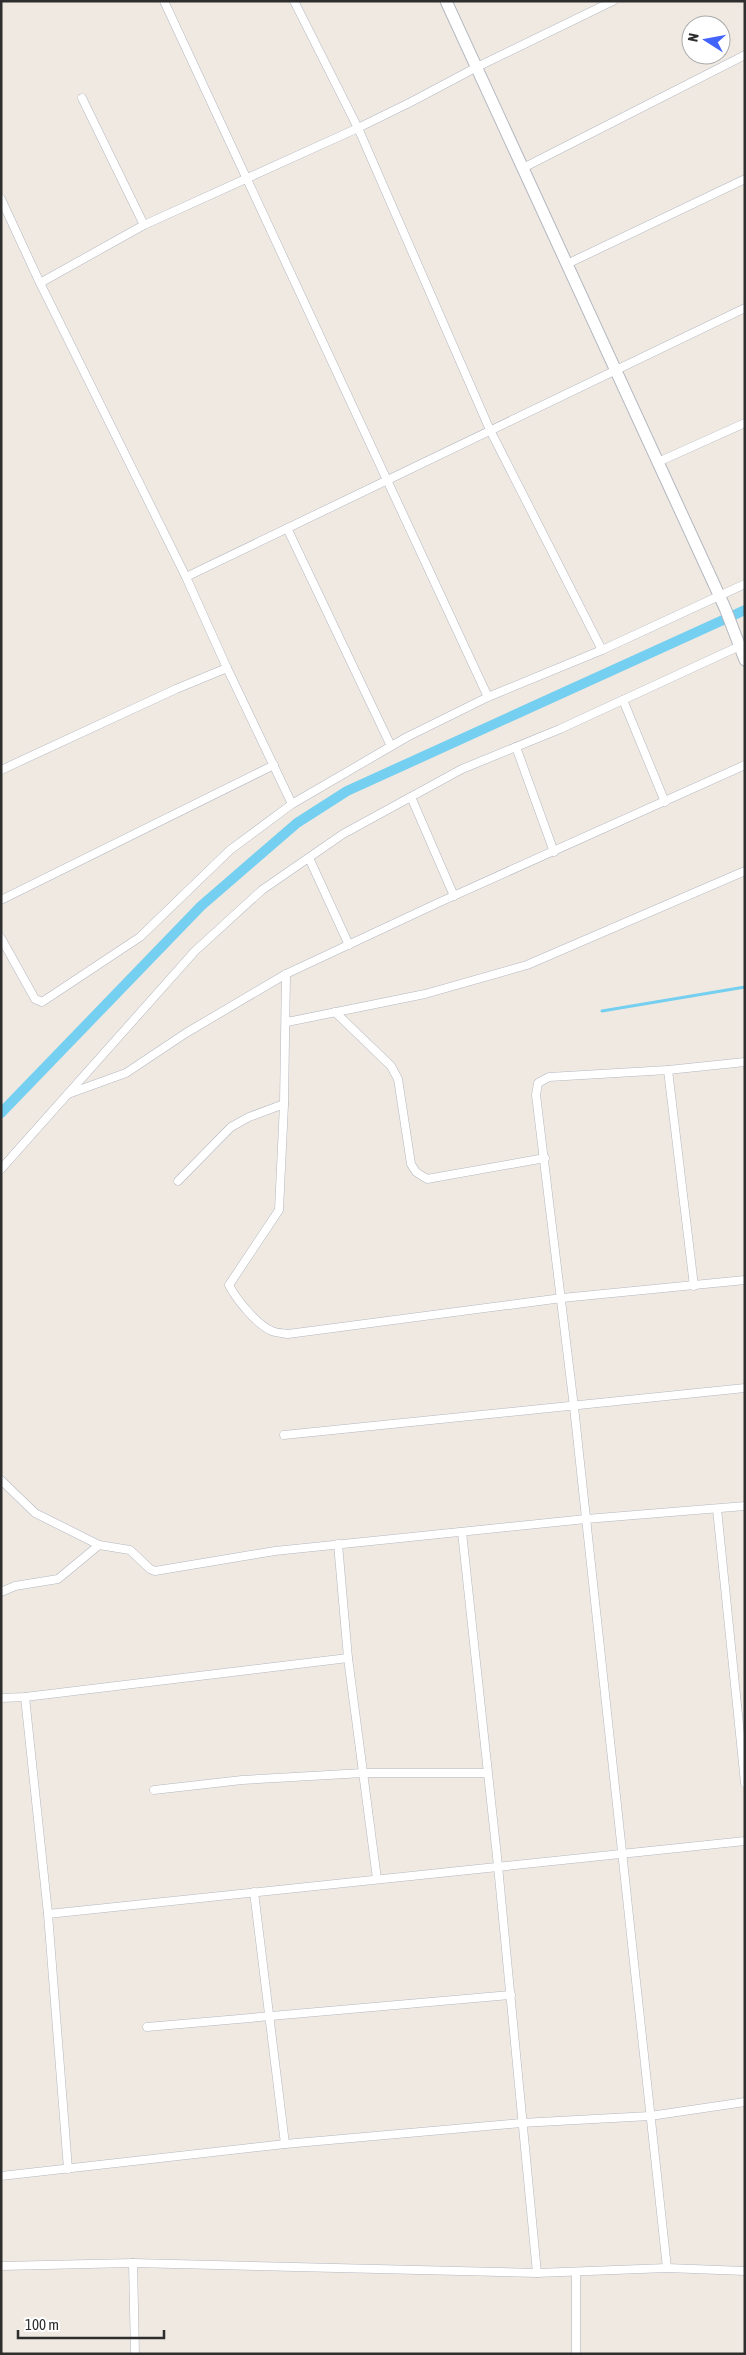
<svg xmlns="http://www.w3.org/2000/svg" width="746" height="2355" font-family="'Asap Condensed',sans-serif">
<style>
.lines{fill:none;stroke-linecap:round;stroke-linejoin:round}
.stream{stroke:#75cff0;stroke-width:3}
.canal{stroke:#75cff0;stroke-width:10}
.street-casing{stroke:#b4b7c1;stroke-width:9}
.secondary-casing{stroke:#b4b7c1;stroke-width:13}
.street{stroke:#fff;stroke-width:8}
.secondary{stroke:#fff;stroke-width:11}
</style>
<rect width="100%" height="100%" fill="#efe9e1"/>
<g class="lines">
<!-- stream -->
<path class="stream" d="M602,1011l143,-24"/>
<!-- canal -->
<path class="canal" d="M1,1113l200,-207 96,-83 50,-32 398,-181"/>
<defs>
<g id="street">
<path d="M164,1l324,696"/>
<path d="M294,1l64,127 132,302 112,220"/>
<path d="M82,98l62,127"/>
<path d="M523,168l222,-113"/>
<path d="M1,199l39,84 146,294"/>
<path d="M567,264l178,-85"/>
<path d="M40,283l104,-58 214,-97 53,-26 66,-35 136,-66"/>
<path d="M658,462l87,-39"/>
<path d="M287,528l104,218"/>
<path d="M623,700l42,102"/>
<path d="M516,747l38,105"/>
<path d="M1,770l175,-81 51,-21"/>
<path d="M411,797l43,99"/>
<path d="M292,804l-65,-136 -41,-91 559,-269"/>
<path d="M309,858l40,87"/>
<path d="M1,900l273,-135"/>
<path d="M1,938l34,61 7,3 98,-65 90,-87 62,-46 115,-67 81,-40 114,-47 143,-66"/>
<path d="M286,974l-2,130 -5,106 -50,75c7,14 28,40 43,46 4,2 11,2 16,3l274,-36 183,-18"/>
<path d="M335,1012l56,54 7,13 13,85 5,8 11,7 118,-21"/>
<path d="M287,1022l138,-28 102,-29 218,-94"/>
<path d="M668,1070l26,216"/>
<path d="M68,1094l58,-21 60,-40 100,-59 154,-72 305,-137"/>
<path d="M1,1169l194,-218 67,-61 81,-56 119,-65 98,-40 182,-84"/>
<path d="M178,1181l53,-54 18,-10 35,-13"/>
<path d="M284,1435l461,-47"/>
<path d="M1,1480l34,33 64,32 31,5 20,19 5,2 120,-20 311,-32 159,-13"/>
<path d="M717,1509l28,274"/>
<path d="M462,1532l36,334 39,407"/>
<path d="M338,1544l10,114 29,221"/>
<path d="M1,1592l14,-6 43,-7 41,-34"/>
<path d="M25,1697l23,217 20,255"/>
<path d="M1,1698l24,-1 323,-39"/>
<path d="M154,1790l88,-10 121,-7h124"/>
<path d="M254,1892l31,252"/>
<path d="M48,1914l697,-73"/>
<path d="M147,2027l364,-32"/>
<path d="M1,2176l284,-32 236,-21 129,-7 95,-14"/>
<path d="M133,2263l2,91"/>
<path d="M1,2266l132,-3 404,10 130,-5 78,3"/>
<path d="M667,2268l-93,-861 -38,-312 2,-12 11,-6 119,-7 77,-8"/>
<path d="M576,2354v-81"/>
</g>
<path id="secondary" d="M446,1l279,607 20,52"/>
</defs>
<!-- street casing -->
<use href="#street" class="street-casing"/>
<!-- secondary casing -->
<use href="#secondary" class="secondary-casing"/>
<!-- street -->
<use href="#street" class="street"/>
<!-- secondary -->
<use href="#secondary" class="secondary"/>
</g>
<!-- border -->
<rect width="746" height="2355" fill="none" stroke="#2e2e2e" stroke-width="5"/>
<!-- north arrow -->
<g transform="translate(706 40) rotate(281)"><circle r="24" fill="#ffffff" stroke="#ababab"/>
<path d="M0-4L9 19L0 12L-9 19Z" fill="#4264fb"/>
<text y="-8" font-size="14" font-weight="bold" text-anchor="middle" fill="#2e2e2e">N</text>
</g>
<!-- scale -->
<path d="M18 2330v8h146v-8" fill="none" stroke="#2e2e2e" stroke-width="2.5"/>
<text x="25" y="2330" font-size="15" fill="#2e2e2e" stroke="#ffffff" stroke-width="4" paint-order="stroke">100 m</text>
</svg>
